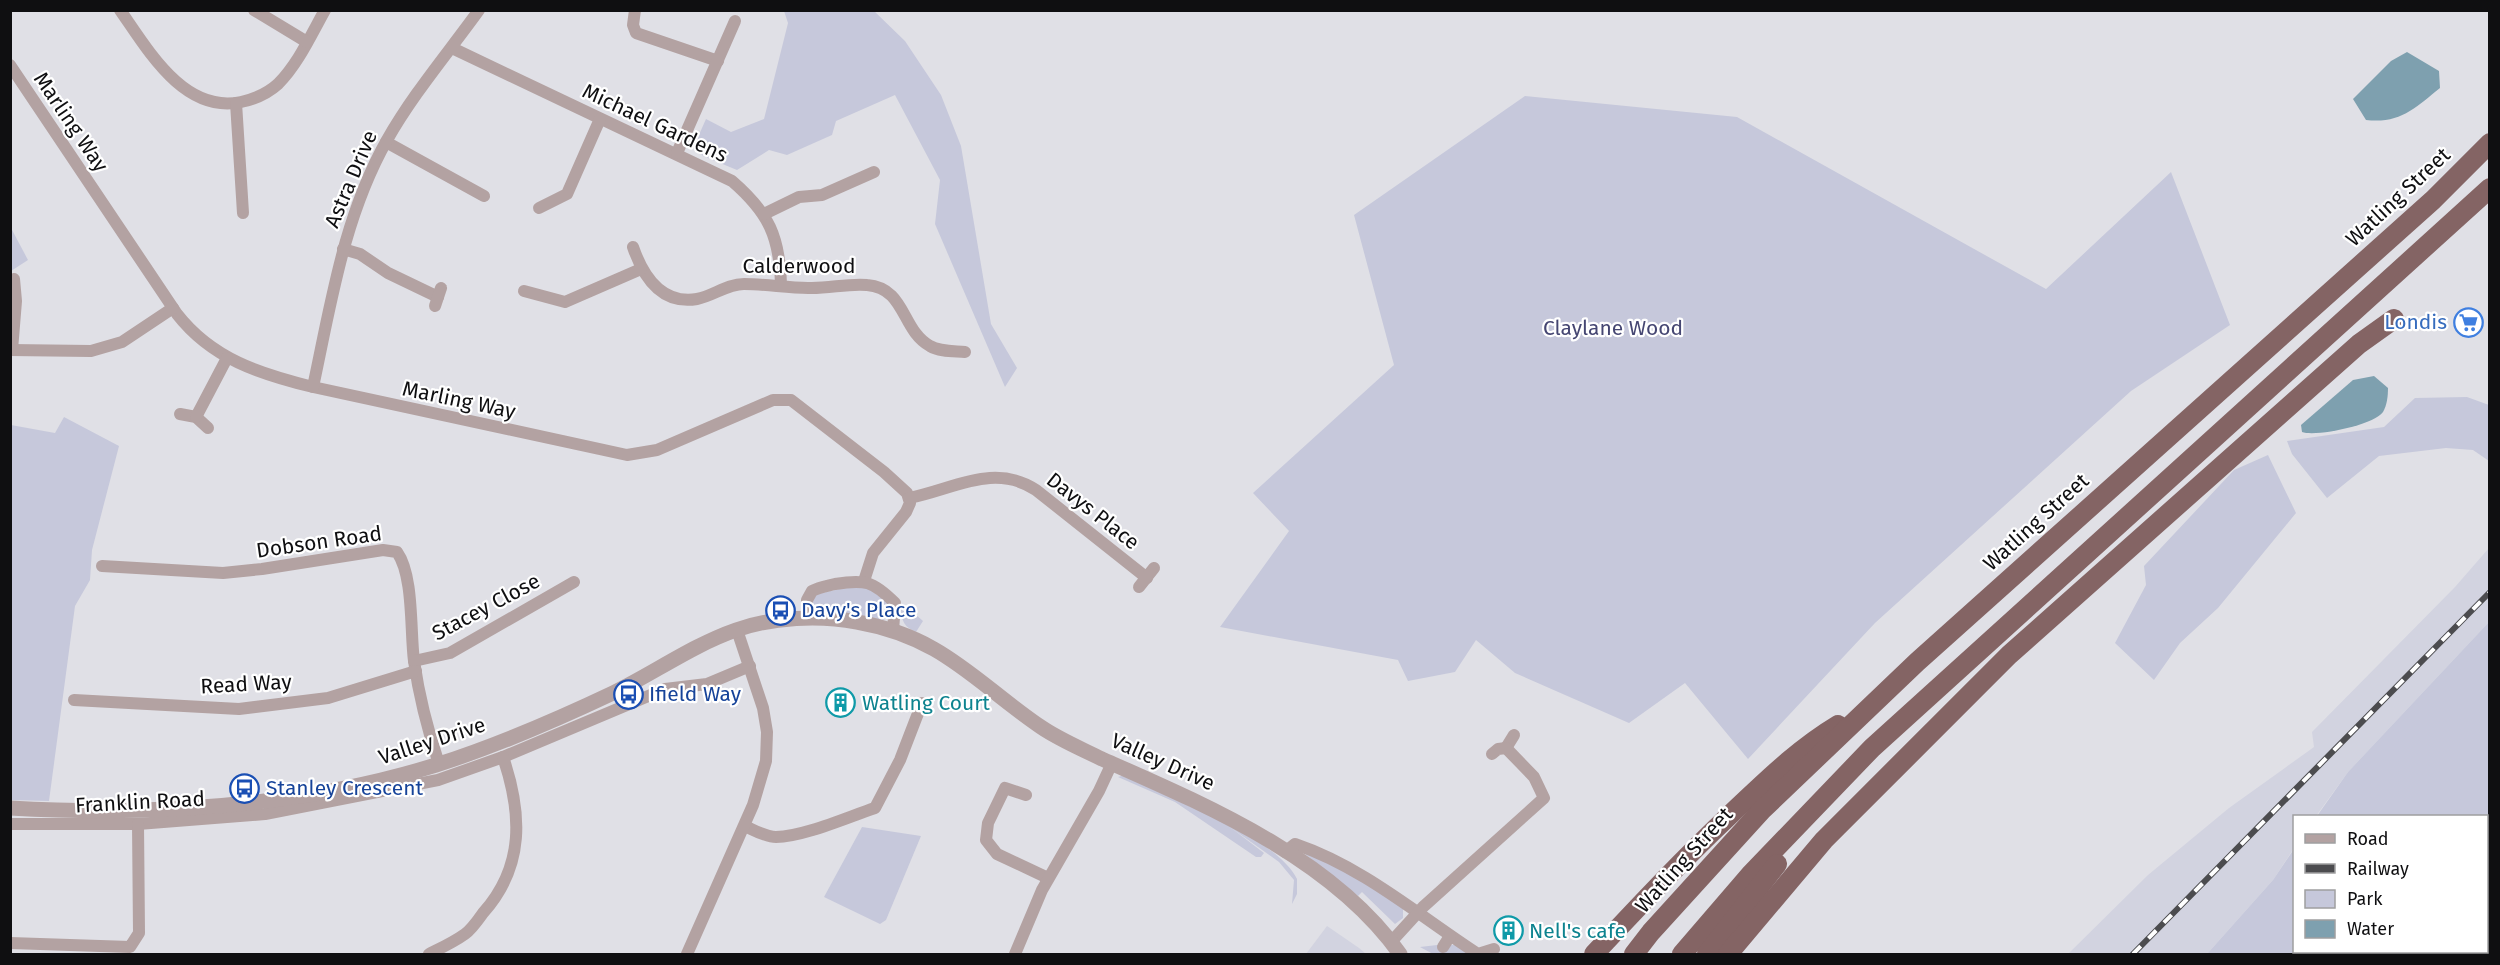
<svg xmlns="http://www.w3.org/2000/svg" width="2500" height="965" font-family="'Fira Sans',sans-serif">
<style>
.built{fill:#d2d3e0}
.green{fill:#c6c8db}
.water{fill:#7ea0af}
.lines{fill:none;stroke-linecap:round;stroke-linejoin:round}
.minor{stroke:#b3a2a2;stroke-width:12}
.tertiary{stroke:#b3a2a2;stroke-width:15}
.trunk{stroke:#846464;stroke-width:20}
.rail-casing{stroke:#4c4c4f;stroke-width:6}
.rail{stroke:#fff;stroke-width:4;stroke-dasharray:11;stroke-linecap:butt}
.labels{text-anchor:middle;stroke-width:4.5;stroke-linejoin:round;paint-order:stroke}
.street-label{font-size:21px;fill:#0f0f11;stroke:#fff}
.shop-label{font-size:21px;fill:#366cbe;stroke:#fff;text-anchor:end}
.park-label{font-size:21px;fill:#454672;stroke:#fff}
.transit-label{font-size:21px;fill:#164399;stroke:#fff;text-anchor:start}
.culture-label{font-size:21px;fill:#0d838f;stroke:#fff;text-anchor:start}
</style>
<rect width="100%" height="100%" fill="#e0e0e6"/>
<!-- built -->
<g class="built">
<path d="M2489,548v74l-141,150 -32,44h-22v32l-21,32 -66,74h-139l80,-79 81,-67 85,-61 -2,-15 143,-145z"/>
<path d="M1327,926l32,22 7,6h-60z"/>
</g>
<!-- green -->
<g class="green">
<path d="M784,11h90l31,30 36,54 20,51 30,178 26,44 -12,19 -70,-163 5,-44 -45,-85 -59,26 -4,14 -45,20 -18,-5 -32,20 -34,-14 -9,-10 12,-27 25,13 33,-13 24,-96z"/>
<path d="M1525,96l212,21 309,172 125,-117 59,153 -99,66 -256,232 -127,136 -63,-76 -56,40 -114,-50 -39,-33 -21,32 -47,9 -10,-21 -178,-33 69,-96 -36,-38 141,-128 -40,-150z"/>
<path d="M11,228l17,32 -17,11h-1z"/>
<path d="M2467,397l22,8v56l-16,-11 -27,-2 -67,8 -52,42 -35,-44 -5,-13 97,-14 31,-29z"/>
<path d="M64,417l55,29 -27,104 -2,30 -15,26 -26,195 -38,-1v-375l44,8z"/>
<path d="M2268,455l28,58 -78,95 -38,35 -26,37 -39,-37 31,-58 -2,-19 90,-96z"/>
<path d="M861,584l28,18 -1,16 -5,2 -65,-9 -7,-6 2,-10z"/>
<path d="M904,604l19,17 -7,11c-15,-7 -13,-12 -16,-27z"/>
<path d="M2489,622v332h-282l66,-74 21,-31v103h192v-136h-169l31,-44z"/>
<path d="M1125,775c43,20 151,62 172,104v15l-5,10 2,-24 -15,-18 -49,-35 34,26 -3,4h-5l-81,-55 -57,-25z"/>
<path d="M862,827l59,9 -35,84 -6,4 -56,-27z"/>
<path d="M1300,850l51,23 52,35v10l-8,6 -33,-32 -4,4z"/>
<path d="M1437,945h19l17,9h-40l-13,-7z"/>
</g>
<!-- water -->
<g class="water">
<path d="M2407,52l32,19 1,17c-25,20 -40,36 -74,32l-13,-21 38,-38z"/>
<path d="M2374,376l14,12c0,8 -1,17 -5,24 -9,13 -67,25 -81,20l-1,-7 52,-45z"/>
</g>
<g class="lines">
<!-- minor -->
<g class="minor">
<path d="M120,10c28,40 64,104 121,92 14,-3 26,-8 37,-18 20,-20 33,-49 47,-74"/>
<path d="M254,10l53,32"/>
<path d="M635,10l-2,15 3,8 82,28"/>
<path d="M452,48l280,133c37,32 48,56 49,105"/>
<path d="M10,65l167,249c35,45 83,60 136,73l314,68 30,-5 116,-50h18l93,72 23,21 3,10 -4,9 -33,41 -9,28"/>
<path d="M236,103l7,110"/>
<path d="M386,142l98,54"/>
<path d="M677,153l58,-132"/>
<path d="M539,208l28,-14 33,-75"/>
<path d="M764,214l35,-17 23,-2 52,-23"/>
<path d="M633,247c10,29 28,58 64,52 16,-3 30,-15 47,-15 22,0 43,4 64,4 20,1 40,-5 59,-3 39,3 34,45 63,61 10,6 24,5 35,6"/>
<path d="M343,249l17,5 28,19 50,24"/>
<path d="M524,291l41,11 76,-33"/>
<path d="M435,306l6,-18"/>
<path d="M10,350l81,1 31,-9 51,-34"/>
<path d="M12,350l4,-49 -2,-22"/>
<path d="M313,387c18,-84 31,-171 74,-247 26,-46 61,-87 92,-130"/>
<path d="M180,414l16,3 12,11"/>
<path d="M196,417l31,-59"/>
<path d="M909,498c43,-8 85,-36 127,-8l111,88"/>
<path d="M102,566l121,7 39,-4 121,-19 14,2c17,24 13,79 17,109 5,35 14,70 25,103"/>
<path d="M1139,587l15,-19"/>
<path d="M807,618v-18l5,-9c7,-4 15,-5 23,-7 30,-5 38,-3 60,19l-2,28"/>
<path d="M414,661l36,-8 124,-71"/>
<path d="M74,700l165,9 89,-11 88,-27"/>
<path d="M1506,748l8,-13"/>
<path d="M1026,795l-21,-7 -17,35 -2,17 11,14 51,24"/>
<path d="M10,824h128l127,-10 173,-34 65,-23 162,-68 42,-5 43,-18"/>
<path d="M745,826c9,4 20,11 31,11 27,0 72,-20 99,-29l25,-48 22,-57"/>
<path d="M1285,852l10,-8c68,23 123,71 183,110l16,-5"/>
<path d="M1391,942l32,-35 121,-109 -10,-21 -28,-29 -8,1 -6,5"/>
<path d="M10,943l120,4 9,-14 -1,-109"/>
<path d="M1443,947l7,-11"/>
<path d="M429,954c12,-6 25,-12 36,-20 7,-5 13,-14 18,-21 42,-47 39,-100 20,-156"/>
<path d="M687,954l66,-149 13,-44 1,-29 -4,-24 -26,-78"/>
<path d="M1015,954l27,-64 57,-99 13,-28"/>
</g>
<!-- tertiary -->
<path class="tertiary" d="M10,808c142,8 290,-1 426,-43 60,-19 120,-45 177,-72 41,-20 80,-48 123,-63 37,-13 83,-15 121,-8 86,15 118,60 184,105 19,13 41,22 61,32 104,46 230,99 298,195"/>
<!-- trunk -->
<g class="trunk">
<path d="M1594,954c45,-48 90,-96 138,-141 34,-32 66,-64 106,-88"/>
<path d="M1634,954l17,-22 111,-122 155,-148 516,-462 57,-57"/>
<path d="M1682,954l68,-79 122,-127 618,-560"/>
<path d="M1707,954l70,-90"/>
<path d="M1728,954l96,-114 185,-185 350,-311 35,-25"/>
</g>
<defs>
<path id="rail" d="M2133,954l357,-362"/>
</defs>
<!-- rail casing -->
<use href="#rail" class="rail-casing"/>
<!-- rail -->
<use href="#rail" class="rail"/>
</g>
<!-- icons -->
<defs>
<symbol id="supermarket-ring" viewBox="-11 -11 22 22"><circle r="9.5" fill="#fff" stroke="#3f7fe0" stroke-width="1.5"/><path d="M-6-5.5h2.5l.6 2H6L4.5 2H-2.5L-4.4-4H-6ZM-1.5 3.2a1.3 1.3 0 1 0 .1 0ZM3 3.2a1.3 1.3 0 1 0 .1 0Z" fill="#3f7fe0"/></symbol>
<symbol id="bus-ring" viewBox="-11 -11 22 22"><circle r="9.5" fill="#fff" stroke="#1a4fb4" stroke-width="1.5"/><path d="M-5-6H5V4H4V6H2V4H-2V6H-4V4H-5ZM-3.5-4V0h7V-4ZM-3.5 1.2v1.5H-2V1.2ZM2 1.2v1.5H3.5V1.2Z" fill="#1a4fb4"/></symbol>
<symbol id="building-ring" viewBox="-11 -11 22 22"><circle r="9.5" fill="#fff" stroke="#0f9aa8" stroke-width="1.5"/><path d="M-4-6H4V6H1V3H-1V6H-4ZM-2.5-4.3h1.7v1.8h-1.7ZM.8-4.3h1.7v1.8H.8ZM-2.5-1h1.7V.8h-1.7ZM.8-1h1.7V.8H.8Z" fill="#0f9aa8"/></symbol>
</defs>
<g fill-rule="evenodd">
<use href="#supermarket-ring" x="2452" y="306" width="33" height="33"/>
<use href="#bus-ring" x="764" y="594" width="33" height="33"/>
<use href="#bus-ring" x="612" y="678" width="33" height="33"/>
<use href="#building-ring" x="824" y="686" width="33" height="33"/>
<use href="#bus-ring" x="228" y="772" width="33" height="33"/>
<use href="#building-ring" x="1492" y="914" width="33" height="33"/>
</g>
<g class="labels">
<!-- street labels -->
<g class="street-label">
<text transform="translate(71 122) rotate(56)" y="7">Marling Way</text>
<text transform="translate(655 123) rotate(25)" y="7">Michael Gardens</text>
<text transform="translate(351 179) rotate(-67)" y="7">Astra Drive</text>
<text transform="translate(2398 197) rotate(-43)" y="7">Watling Street</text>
<text x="799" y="273">Calderwood</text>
<text transform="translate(459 400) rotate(12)" y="7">Marling Way</text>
<text transform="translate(1093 511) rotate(38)" y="7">Davys Place</text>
<text transform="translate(2036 522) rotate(-42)" y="7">Watling Street</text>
<text transform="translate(319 542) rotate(-8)" y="7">Dobson Road</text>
<text transform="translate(486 607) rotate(-28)" y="7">Stacey Close</text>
<text transform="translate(246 684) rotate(-3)" y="7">Read Way</text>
<text transform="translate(432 741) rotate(-18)" y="7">Valley Drive</text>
<text transform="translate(1163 762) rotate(24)" y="7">Valley Drive</text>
<text transform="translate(140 802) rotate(-3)" y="7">Franklin Road</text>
<text transform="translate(1684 860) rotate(-48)" y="7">Watling Street</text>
</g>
<!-- shop labels -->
<g class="shop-label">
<text x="2447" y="329">Londis</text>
</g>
<!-- park labels -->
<g class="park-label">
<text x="1613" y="335">Claylane Wood</text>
</g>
<!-- transit labels -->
<g class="transit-label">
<text x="801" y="617">Davy's Place</text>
<text x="649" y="701">Ifield Way</text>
<text x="266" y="795">Stanley Crescent</text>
</g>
<!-- culture labels -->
<g class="culture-label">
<text x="862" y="710">Watling Court</text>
<text x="1529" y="938">Nell's cafe</text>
</g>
</g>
<!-- border -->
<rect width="2500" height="965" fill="none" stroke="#0f0f11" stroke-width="24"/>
<!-- legend -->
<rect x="2293" y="815" width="195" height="138" fill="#ffffff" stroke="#9f9fa0" stroke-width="1.5"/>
<rect x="2305" y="834" width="30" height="9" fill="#b3a2a2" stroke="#9f9fa0" stroke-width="1.5"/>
<text x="2347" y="845" font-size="18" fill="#0f0f11">Road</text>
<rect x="2305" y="864" width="30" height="9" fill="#4c4c4f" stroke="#9f9fa0" stroke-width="1.5"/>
<text x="2347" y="875" font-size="18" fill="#0f0f11">Railway</text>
<rect x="2305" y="890" width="30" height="18" fill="#c6c8db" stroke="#9f9fa0" stroke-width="1.5"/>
<text x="2347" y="905" font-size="18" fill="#0f0f11">Park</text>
<rect x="2305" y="920" width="30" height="18" fill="#7ea0af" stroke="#9f9fa0" stroke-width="1.5"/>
<text x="2347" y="935" font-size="18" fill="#0f0f11">Water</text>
</svg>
